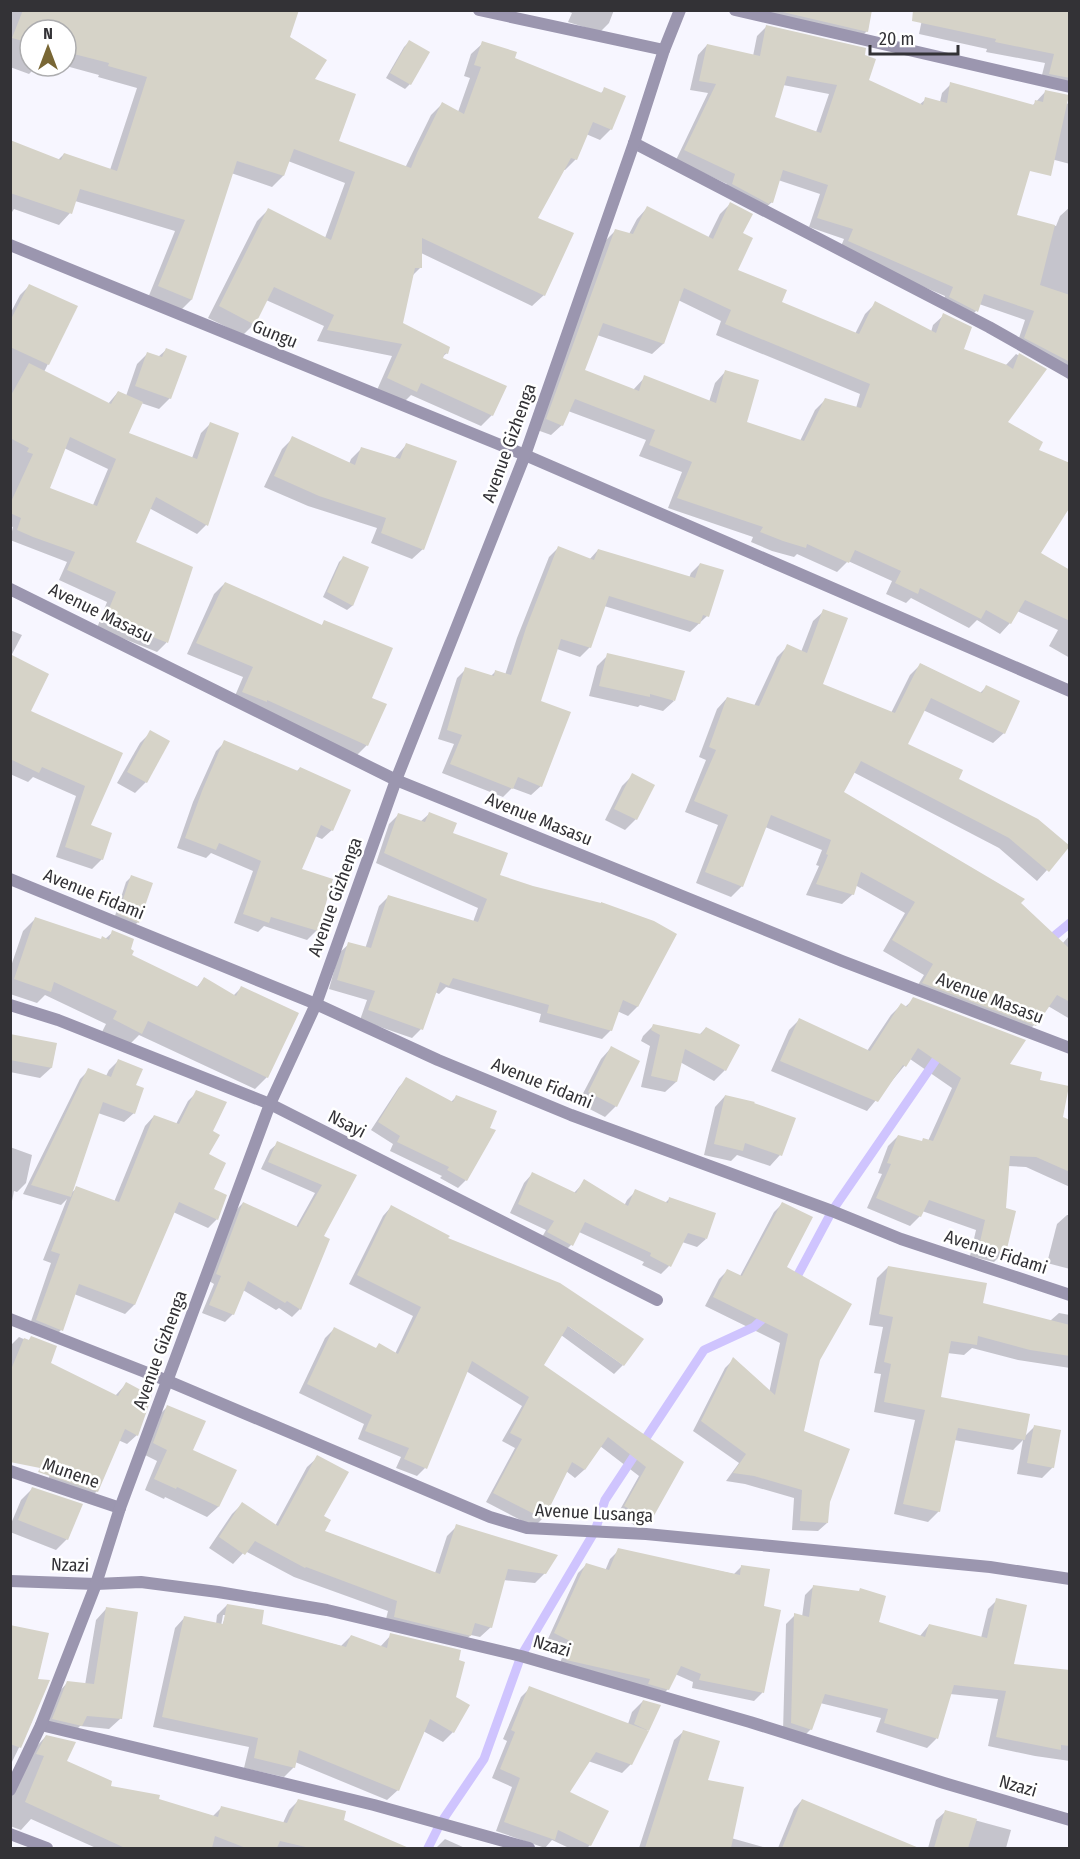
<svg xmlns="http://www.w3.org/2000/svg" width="1080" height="1859" font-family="'Fira Sans Condensed',sans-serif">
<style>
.shadow{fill:#0003;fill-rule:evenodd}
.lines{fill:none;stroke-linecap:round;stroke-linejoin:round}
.stream{stroke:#cfc4fe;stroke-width:9}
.building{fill:#d6d3c8;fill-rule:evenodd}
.minor{stroke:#9b96af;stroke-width:12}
.labels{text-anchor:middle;stroke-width:5;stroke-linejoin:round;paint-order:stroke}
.street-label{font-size:18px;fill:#333236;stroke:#fff}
</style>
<rect width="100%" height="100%" fill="#f7f6ff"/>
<!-- shadow -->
<g class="shadow">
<path d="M10,10h288l-9,28 24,42 24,62 68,26 26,-53 11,-11 16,8 12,-34 -6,-2 7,-22 12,-11 30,16 87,35 5,-5 6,40 -11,11 -14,-6 -10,25 -11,11h-2l-27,49 8,76 -12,11 -111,-53v14l-10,10 -9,47 45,29 -6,5 51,57 -11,11 -70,-31 -7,7 -27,-12 15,-34 -75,-15 7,-15 -58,-26 -12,24 -11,11 -35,-17 49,-97 11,-11 57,28 20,-55 -57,-22 -5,15 -11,11 -41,-14 -40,127 -11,11 -32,-13 27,-67 -100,-30 -5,12 -11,12 -45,-16 -4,6v-73l48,18 6,-6 46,16 27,-82 -39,-11 1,-2 -33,-9v-36h-36v36h7l-8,8 -19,-7z"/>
<path d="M564,10h50l-5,13 -9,9 -32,-10 4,-9z"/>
<path d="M761,10h109l-3,21 -10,10z"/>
<path d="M924,10h146v69l-10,9 -20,-5 5,-20 -59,-11 1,-3 -68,-15z"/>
<path d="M766,27l101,53 52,25 7,-6 14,3 2,-9 9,-9 81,22 14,-15 24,14v59l-19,-5 -76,-6 40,63 41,10 4,-10 10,-9v176l-5,-8 -49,-28 9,-27 -46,-16 -3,7 -9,9 -26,-13 4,-11 -106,-45 5,-12 -35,-12 11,-33 -42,-14 -6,22 -10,9 -38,-17 3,-10 -51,-24 32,-67 -18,-3 8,-35 9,-10 46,11 4,-20zM783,85l46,9 -13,38 -43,-14z"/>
<path d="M409,42l1,42 -5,5 -19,-11 18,-31z"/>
<path d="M730,204l11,30 -5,37 44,31 75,32 10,-20 11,-11 55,29 2,-7 11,-10 18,35 43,16 11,-12 29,16 -39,53 31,27 2,104 31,17v87l-21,-12 9,-16 -41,-19 -7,12 -10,11 -23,-14 -8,8 -58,-30 -5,5 -20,-9 6,-13 -44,-20 -11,11 -40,-18 -3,3 -22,-6 -21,-9 2,-5 -85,-29 14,-36 -43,-16 7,-16 -78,-29 -6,14 -11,10 -14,-5 68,-189 11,-11 13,4 8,-15 10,-11 61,30 12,-24zM678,300l43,21 -5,14 144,59 -4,14 -31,-8 -10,10 -15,31 -55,-18 -20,-51 -10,11 -6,19 -64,-25 -12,13 -50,-19 14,-36 55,19 11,-10z"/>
<path d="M29,286l47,21 -32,65 64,32 10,-12 8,4 11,-32 11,-11 10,4 8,-7 4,48 -11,11 -18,-6 -14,31 65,24 9,-25 9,-9 27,9 -31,92 -9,9 -48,-26 -15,35 57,25 -25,75 -9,9 -60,-24 10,-26 -48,-22 8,-18 -57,-22 3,-13 -3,-1v-212l10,-19zM64,448l44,21 -15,36 -45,-16z"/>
<path d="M293,438l56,26 2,-5 10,-10 33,10 12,-14 17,104 -11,10 -41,-16 6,-15 -69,-22 -44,-19 18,-38z"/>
<path d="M558,548l31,12 9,-10 91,28 2,-5 9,-9 22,7 -15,45 -17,16 -86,-26 -14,41 -10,10 -23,-8 -18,53 2,84 -10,9 -19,-7 -9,9 -61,-24 12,-29 -16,-5 19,-61 9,-9 25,7 4,-4 10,3 12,-37 32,-81z"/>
<path d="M344,557l23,10 -15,39 -5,4 -24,-13 16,-35z"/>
<path d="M225,583l96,43 4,-4 45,77 -3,46 -11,11 -124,-53 11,-26 -56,-23 27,-60z"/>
<path d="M824,611l-3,74 70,28 19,-38 11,-11 59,29 6,-6 18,46 -11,10 -70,-33 -17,34 51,35 111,68 -31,34 -38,-33 -146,-76 -11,20 177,111 43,41 8,-9v84l-22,-13 -14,19 -10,11 -111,-43 11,-18 -41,-24 22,-38 -50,-28 -2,9 -11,10 -36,-9 13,-29 -3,-1 6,-15 -57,-23 -23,59 -11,11 -35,-14 22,-58 -33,-13 21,-52 -7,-3 18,-48 10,-11 27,8 23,-49 11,-11 13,6 12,-31z"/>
<path d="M10,630l12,5 -11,21 18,56 92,41 -33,73 14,33 -10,10 -36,-12 20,-61 -43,-19 -5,5 -18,-8z"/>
<path d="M608,655l66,46 -11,10 -23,-6 -2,2 -49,-11 8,-30z"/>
<path d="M151,732l-5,50 -11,11 -18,-10 23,-40z"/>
<path d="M225,742l71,30 4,-4 32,62 -10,9 -7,-3 -15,34 17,60 -10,10 -43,-14 -6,6 -24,-9 19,-52 -42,-18 -5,5 -29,-10 16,-46 23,-51z"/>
<path d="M633,775l3,44 -11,11 -20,-10 17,-34z"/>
<path d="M429,814l69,62 177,58 -38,73 -9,9 -11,-5 -6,19 -9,9 -63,-17 2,-8 -95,-27 -7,7 -4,-2 -14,37 -9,9 -52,-18 7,-20 -38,-11 10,-36 10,-9 16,5 14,-43 9,-9 85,25 5,-14 -102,-45 13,-39 9,-9 22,7z"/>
<path d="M131,877l7,45 -5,5 -19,-8 12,-37z"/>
<path d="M35,919l66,21 4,-1 8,-7 17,24 66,32 8,-9 29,17 8,-8 26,89 -12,12 -116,-54 -10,10 -27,-13 4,-8 -61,-29 -8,8 -27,-9v-25l13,-38z"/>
<path d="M914,999l93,66 31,16 24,37 8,3v66l-44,-20 -18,-1 -4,43v43l-10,10 -24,-6 6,-26 -54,-19 -2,5 -10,10 -43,-18 15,-34 -4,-1 10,-27 10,-10 23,6 7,-1 24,-53 -42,-29 -43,52 -96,-40 18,-41 10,-10 68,31 24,-36 10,-10 4,2z"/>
<path d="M654,1025l45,10 7,-7 19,42 -11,11 -34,-19 -4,20 -11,10 -24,-5 9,-41 -9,-5 2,-5z"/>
<path d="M10,1035l46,10 -5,23 -11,10 -30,-6z"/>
<path d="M611,1048l5,58 -11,11 -27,-14 23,-44z"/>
<path d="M118,1061l16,25v27l-10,9 -26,-9 -28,81 7,-6 37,14 31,-76 9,-10 22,8 12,-23 9,-9 14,40 -4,23 10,64 -9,9 -35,-16 -39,93 -9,9 -51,-20 -13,36 -9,9 -24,-9 23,-67 -8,-3 24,-61 -6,6 -38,-11 57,-115 9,-9 17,6 3,-6z"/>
<path d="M407,1079l43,24 6,-6 32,33 5,1 -27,49 -8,8 -18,-10 2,-2 -52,-25 3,-7 -22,-14 28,-43z"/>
<path d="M725,1096l55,59 -10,11 -33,-11 -6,6 -27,-6 11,-48z"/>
<path d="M278,1143l77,33 -33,61 6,3 -28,69 -8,8 -13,-9 -3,2 -33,-20 -10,24 -8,8 -23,-9 12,-29 -5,-3 26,-70 8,-8 53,24 19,-34 -54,-24 9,-19z"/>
<path d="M10,1147l22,8 -6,28 -9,9 -3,-1 -4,20z"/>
<path d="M532,1174l42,19 11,-12 39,25 3,-6 9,-9 29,12 5,-5 36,41 -9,8 -15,-5 -13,24 -8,8 -19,-9 2,-3 -65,-30 -8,13 -8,8 -23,-12 6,-11 -36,-17 14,-30z"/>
<path d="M783,1203l2,64 33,92 -16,73 25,91 -9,8 -26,-1 2,-32 -49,-14 -19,-3 13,-18 -46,-32 32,-63 8,-8 36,33 11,-50 -75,-37 14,-27 9,-9 12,6 34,-64z"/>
<path d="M391,1207l55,32 177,126 -9,9 -53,-39 -19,30 140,97 -32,58 -9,9 -24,-14 22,-39 -39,-30 -16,24 -9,8 -9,-7 -23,47 -9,9 -48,-25 29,-54 -13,-7 20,-35 -56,-35 -41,97 -8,8 -21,-8 5,-11 -43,-18 6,-15 -65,-31 26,-55 9,-9 41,20 20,5 18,-38 -64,-32 34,-68z"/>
<path d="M1067,1215h3v54l-23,-6 10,-39z"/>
<path d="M888,1267l94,37 68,17 9,-8 11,2v53l-52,-8 -46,-12 -8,7 -17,-2 -8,46 85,38 10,-10 19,40 -11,11 -25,-4 6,-34 -10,10 -59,-10 -15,71 -11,11 -34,-8 21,-94 -41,-8 7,-38 -7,-1 9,-46 -14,-2 8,-47z"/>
<path d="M19,1337l9,4 3,-3 18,26 66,32 11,-12 11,51 -10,9 -9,-4 -21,51 -10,10 -40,-14 4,-19 -41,-14v-108z"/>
<path d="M168,1406l23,44 44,21 -17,36 -11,10 -42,-20 -1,2 -19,-9 12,-29 -14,-7 14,-37z"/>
<path d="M318,1457l5,74 112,42 12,-37 10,-10 88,47 -10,10 -32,-3 -12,47 -11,10 -9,-2 -11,10 -76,-18 4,-16 -94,-34 -49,-26 -12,13 -24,-16 23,-34 10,-10 33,22 32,-59z"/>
<path d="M32,1489l35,50 -11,11 -46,-18v-6l11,-26z"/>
<path d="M619,1550l115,24 8,-8 20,42v85l-8,8 -62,-13 1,-6 -18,-8 -7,15 -9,9 -101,-30 7,-18 -18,-9 31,-68 8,-8 19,6 5,-12z"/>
<path d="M814,1586l63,37 43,13 9,-11 52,13 7,-29 9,-9 15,65 58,6v90l-35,-5 -47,-10 10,-47 -48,-5 -14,45 -9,9 -51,-16 5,-14 -61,-15 -9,26 -9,9 -19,-7 3,-107 9,-9 7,2 3,-22z"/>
<path d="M227,1605l33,20 81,21 10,-10 29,11 11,-12 64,63 -2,34 -10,10 -20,-11 -25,59 -11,10 -92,-38 -1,5 -10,10 -40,-9 5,-21 -96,-20 22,-99 10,-11 31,7 1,-9zM223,1615h3l-6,16z"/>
<path d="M106,1609l14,110 -11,10 -29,-3 -10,10 -27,-6 14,-36 10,-11 18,2 11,-65z"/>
<path d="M10,1628l26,52 -4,41 -22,45z"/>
<path d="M530,1688l98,36 4,-12 11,-11 4,29 -16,34 -9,9 -34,-12 -20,32 22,52 -3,3h-18l-17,-8 -7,8 -49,-17 16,-44 -20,-9 15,-37 -4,-2 18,-42z"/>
<path d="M683,1732l48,106 36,10h-128l35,-108z"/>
<path d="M46,1736l19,26 45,25 103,29 8,-8 62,15 6,-13 9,-9 107,47h-309l-65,-29 -10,11 -11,-4v-27l27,-53z"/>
<path d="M802,1800l79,34 -7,14h-96l16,-39z"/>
<path d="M945,1812l66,18 -5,18h-78l8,-28z"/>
<path d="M445,1839l20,9h-29z"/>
</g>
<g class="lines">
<!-- stream -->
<g class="stream">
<path d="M1047,942l23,-19"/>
<path d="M793,1284l39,-73 110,-160"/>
<path d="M428,1848l12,-24 44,-65 37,-103 74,-125 10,-31 99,-150 50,-23 15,-14"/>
</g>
</g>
<!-- building -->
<g class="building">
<path d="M23,10h276l-9,27 37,23 -12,19 41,15 -17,47 72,27 6,-15 25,-51 22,12 17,-47 -7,-2 8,-24 35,11 -2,6 87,35 2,-6 22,9 -14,34 -19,-8 -16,38 -6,-2 -33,60 36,15 -29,63 -123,-58v30h-7l-12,55 47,24 -2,7 -3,-1 -2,5 64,28 -14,30 -72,-33 -4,9 -30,-14 15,-34 -75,-14 7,-15 -60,-28 -19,38 -36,-19 49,-98 63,32 24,-68 -61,-23 -10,27 -47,-15 -45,139 -34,-14 27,-66 -105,-31 -8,25 -62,-21v-53l51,20 3,-7 53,18 30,-94 -39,-11 1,-3 -43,-11v-22h-36v13l-18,-5z"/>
<path d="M774,10h98l-4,22z"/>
<path d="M913,10h157v68l-21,-4 5,-20 -59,-12 1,-3 -84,-18z"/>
<path d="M766,25l100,23 -1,7 11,4 -7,21 54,25 2,-8 22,6 3,-21 84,23 1,-5 8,2 2,-12 24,5 -18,81 -21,-5 -13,44 38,10 -15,60 30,10v67l-46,-24 10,-27 -50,-17 -6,18 -29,-15 4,-10 -105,-46 5,-12 -36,-11 11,-33 -45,-15 -10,33 -3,-1 -1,2 -37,-20 3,-10 -51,-24 32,-66 -17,-3 8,-37 53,12zM787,76l50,9 -16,48 -46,-16z"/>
<path d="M409,40l21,12 -19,33 -21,-12z"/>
<path d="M730,202l23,12 -10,19 10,5 -15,32 49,20 -5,12 77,32 16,-33 61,32 7,-20 29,14 -8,22 43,16 6,4 6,-16 28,16 -39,53 35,20 -4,8 31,13v44l-29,46 29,17v51l-45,-21 -14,24 -25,-14 -5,9 -61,-31 -2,6 -23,-11 6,-12 -46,-21 -6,13 -42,-19 -1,4 -23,-7 -23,-9 3,-5 -86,-29 15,-36 -43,-17 6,-15 -80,-31 -12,27 -17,-7 69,-190 18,5 14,-28 66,33zM684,288l47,22 -6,14 145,60 -9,24 -36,-10 -21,43 -57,-19 12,-42 -34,-10 -9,33 -72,-28 -5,16 -54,-21 18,-47 61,21z"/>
<path d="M29,284l49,22 -29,59 -39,-18v-26z"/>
<path d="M166,348l21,8 -16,43 -36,-13 12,-34 15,5z"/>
<path d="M29,363l82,41 7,-13 25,11 -14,31 68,26 13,-37 29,11 -31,93 -52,-29 -20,45 57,25 -25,76 -63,-25 11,-26 -49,-22 8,-18 -42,-15 -16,-7 4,-12 -11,-5v-9l23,-50 -6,-2 2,-4 -19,-10v-41zM70,437l46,22 -19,47 -47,-18z"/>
<path d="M292,436l63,29 6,-18 39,12 6,-16 51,18 -33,89 -43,-17 5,-15 -67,-22 -45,-20z"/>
<path d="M558,546l36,14 4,-11 97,29 5,-15 24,7 -15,47 -6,-2 -3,9 -91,-28 -18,52 -30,-9 -20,62 30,11 -29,75 -24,-10 -5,12 -63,-25 12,-29 -15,-5 18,-63 29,9 1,-6 16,5 15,-47z"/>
<path d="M343,556l26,11 -16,39 -26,-14z"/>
<path d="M225,582l97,43 2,-5 69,28 -21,50 15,6 -19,42 -101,-46v2l-25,-10 11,-25 -57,-24z"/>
<path d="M823,609l25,9 -25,66 72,29 25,-50 62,30 4,-8 34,16 -15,33 -74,-36 -23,46 55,26 -4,9 79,40 32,27 -21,26 -40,-34 -148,-77 -17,31 181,107 -4,4 49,46v53l-13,-7 -21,31 -114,-43 11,-19 -41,-24 23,-38 -54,-30 -7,23 -38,-11 12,-29 -2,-1 5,-14 -60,-25 -28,72 -38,-15 23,-57 -34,-14 22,-51 -7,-3 18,-50 32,9 28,-62 20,9z"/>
<path d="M607,653l78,18 -10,30 -25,-7v3l-51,-11z"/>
<path d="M10,654l39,20 -18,37 92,42 -32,72 21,8 -9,27 -38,-13 20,-61 -43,-19 -3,6 -29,-14z"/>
<path d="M150,730l20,11 -23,42 -20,-11z"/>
<path d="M224,740l74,31 2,-4 51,23 -18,41 -12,-6 -19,44 31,10 -15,52 -47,-14 -2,6 -26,-9 18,-53 -42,-18 -3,7 -31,-12 17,-47z"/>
<path d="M632,773l23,12 -18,35 -23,-11z"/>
<path d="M429,812l28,11 -4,10 55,20 -8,22 33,11 68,17v-1l53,19 23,13 -39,73 -15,-7 -11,31 -65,-18 2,-8 -96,-27 -4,8 -9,-4 -17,48 -55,-20 7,-19 -38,-11 11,-38 23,6 17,-53 90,27 9,-23 -103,-46 14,-40 27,9z"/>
<path d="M131,875l22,8 -14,40 -21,-9z"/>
<path d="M35,917l66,22 1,-3 7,4 3,-10 22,9 -3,10 3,2 -2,4 66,32 6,-10 32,19 5,-10 58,27 -31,65 -120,-57 -6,13 -29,-15 4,-8 -63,-29 -3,10 -37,-13z"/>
<path d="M913,997l113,43 -16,24 32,8 -2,8 29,6 -6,31 7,3v52l-34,-15 -26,-1 -4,52 10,3 -10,42 -27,-7 6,-26 -56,-20 -8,17 -45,-19 15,-34 -4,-1 11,-28 24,6 1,-3 10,3 28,-63 -43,-30 -12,19 -3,-2 -25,37 -98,-41 19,-43 71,33 31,-48 6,4z"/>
<path d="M653,1024l48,10 5,-7 34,18 -14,26 -41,-22 -8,33 -26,-6 9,-41 -9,-5z"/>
<path d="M10,1034l47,9 -5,25 -42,-8z"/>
<path d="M611,1046l29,15 -23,46 -29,-15z"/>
<path d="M118,1059l25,10 -7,16 8,3 -9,26 -32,-12 -32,95 -40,-12 57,-117 23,9z"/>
<path d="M406,1077l47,25 3,-7 41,16 -7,17 6,2 -29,51 -20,-11 2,-3 -52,-25 3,-6 -22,-14z"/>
<path d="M196,1090l31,12 -14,29 7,4 -11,19 17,9 -12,26 13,6 -9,25 -39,-18 -44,103 -56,-21 -16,47 -27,-11 24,-66 -9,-3 25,-65 43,16 35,-87 25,9z"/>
<path d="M725,1095l30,7 -1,1 42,15 -14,38 -37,-13 -2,8 -29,-7z"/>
<path d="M277,1141l80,34 -33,61 6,3 -29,71 -14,-9 -2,2 -37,-22 -14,34 -25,-10 12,-29 -5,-2 27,-72 55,25 24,-42 -54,-23z"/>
<path d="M532,1172l44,21 8,-14 44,27 7,-17 33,14 1,-6 47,16 -9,26 -19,-6 -17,34 -21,-11 1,-3 -66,-31 -12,24 -26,-14 7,-11 -36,-17z"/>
<path d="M782,1202l31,15 -26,50 65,37 -32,56 -16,71 46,18 -20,53 -2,21 -28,-2 2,-31 -48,-14 -21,-3 13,-19 -45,-33 32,-64 42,38 13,-61 -75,-37 14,-28 15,7z"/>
<path d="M391,1205l59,31 -2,2 112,45 84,56 -20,27 -56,-40 -24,39 140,97 -33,59 -27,-15 22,-39 -38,-30 -23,33 -13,-8 -28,57 -51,-26 29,-54 -12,-6 19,-36 -57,-36 -45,108 -23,-10 5,-11 -44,-17 7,-16 -65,-31 27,-57 42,21 3,-5 19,11 23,-47 -64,-32z"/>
<path d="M888,1266l99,17 -4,20 87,22v31l-40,-6 -52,-14 -1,9 -26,-4 -10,56 89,17 -5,26 -67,-12 -18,84 -37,-8 22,-94 -41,-8 7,-38 -7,-2 9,-45 -14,-3z"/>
<path d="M31,1336l26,10 -6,17 67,33 8,-14 26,14 -14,40 -13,-7 -27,63 -60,-20 2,-4 -30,-6v-90l14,-34 5,2z"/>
<path d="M167,1405l39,16 -13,29 44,20 -18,37 -42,-20 -1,2 -22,-10 13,-29 -14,-7z"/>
<path d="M1034,1425l27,5 -7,38 -27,-5z"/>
<path d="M317,1455l32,17 -25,44 7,4 -6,11 115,43 16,-50 102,31 -12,19 -38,-5 -16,59 -17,-5 -4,13 -77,-19 3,-16 -91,-34 -1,1 -50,-27 -10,14 -26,-18 23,-35 36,24z"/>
<path d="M32,1487l51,17 -15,36 -50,-20z"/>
<path d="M618,1548l122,27 1,-10 29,4 -6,37 17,4 -17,83 -65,-13 2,-6 -20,-8 -12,24 -21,-6 2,-5 -84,-19 6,-18 -18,-9 32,-70 23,7z"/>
<path d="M813,1585l46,6 1,-3 26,8 -7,26 46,15 4,-13 58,14 9,-40 31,7 -13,59 56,6v76l-9,-1v5l-65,-13 10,-46 -52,-6 -16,54 -54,-16 4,-14 -63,-15 -13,36 -21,-7 3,-110 15,4z"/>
<path d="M227,1604l37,6 -2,14 84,23 5,-12 36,13 3,-15 71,17 -2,10 6,2 -9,35 14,8 -16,28 -24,-14 -31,72 -100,-41 -4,18 -41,-10 4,-20 -96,-21 22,-101 39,8z"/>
<path d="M106,1607l32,5 -16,107 -35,-3 -5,10 -30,-7 15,-38 27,3z"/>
<path d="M10,1625l39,8 -11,46 12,1 -29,68 -11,-4z"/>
<path d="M529,1686l120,45 -17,34 -36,-13 -26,40 39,19 -18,35 -33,-16 -3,10 -51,-18 16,-44 -20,-9 15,-37 -4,-2z"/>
<path d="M643,1700l18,5 -12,26 -15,-7z"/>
<path d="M683,1730l37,11 -12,39 36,7 -13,61h-86z"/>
<path d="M46,1735l30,7 -9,19 45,20 -1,5 49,9 -1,4 59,18 3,-11 66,17 11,-24 48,12 -2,9 65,28h-99l-30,-7 -3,7h-31l-31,-12 -3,12h-87l-100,-46 19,-46 -8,-2z"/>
<path d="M802,1799l117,49h-137z"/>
<path d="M945,1810l32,9 -9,29h-34z"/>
</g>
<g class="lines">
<!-- minor -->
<g class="minor">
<path d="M479,10l185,40"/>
<path d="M735,10l335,77"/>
<path d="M634,143l355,184 81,46"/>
<path d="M10,245l515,210 545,236"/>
<path d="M10,589l386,191 446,181 228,87"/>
<path d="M10,879l306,125 122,56 133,55 261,96 69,28 169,56"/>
<path d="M10,1005l48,15 212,84 387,196"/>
<path d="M10,1319l158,62 322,136 37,11 119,6 344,33 80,12"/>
<path d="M10,1471l110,37"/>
<path d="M10,1581l86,3 45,-2 77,10 109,18 194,46 229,66 194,61 126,37"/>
<path d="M41,1725l333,80 155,43"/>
<path d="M10,1790l31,-65 55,-141 24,-76 150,-404 46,-100 80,-224 129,-325 109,-312 30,-93 16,-40"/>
<path d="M10,1834l37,14"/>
</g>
</g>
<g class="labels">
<!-- street labels -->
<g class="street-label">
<text transform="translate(275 334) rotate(22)" y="6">Gungu</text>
<text transform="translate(509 443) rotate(-70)" y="6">Avenue Gizhenga</text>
<text transform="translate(101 613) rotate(26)" y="6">Avenue Masasu</text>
<text transform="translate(539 819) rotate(22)" y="6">Avenue Masasu</text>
<text transform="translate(94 894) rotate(22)" y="6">Avenue Fidami</text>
<text transform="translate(335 897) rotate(-70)" y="6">Avenue Gizhenga</text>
<text transform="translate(990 998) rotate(21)" y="6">Avenue Masasu</text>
<text transform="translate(542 1083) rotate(22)" y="6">Avenue Fidami</text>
<text transform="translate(347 1124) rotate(27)" y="6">Nsayi</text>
<text transform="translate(996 1252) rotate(18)" y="6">Avenue Fidami</text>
<text transform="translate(160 1350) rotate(-70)" y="6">Avenue Gizhenga</text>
<text transform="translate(71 1473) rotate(19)" y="6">Munene</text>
<text transform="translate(594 1513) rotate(3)" y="6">Avenue Lusanga</text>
<text transform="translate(70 1565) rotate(2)" y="6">Nzazi</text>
<text transform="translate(552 1646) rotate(16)" y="6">Nzazi</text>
<text transform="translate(1018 1786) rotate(16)" y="6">Nzazi</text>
</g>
</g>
<!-- border -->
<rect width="1080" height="1859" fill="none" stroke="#333236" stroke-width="24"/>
<!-- north arrow -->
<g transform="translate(48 48)"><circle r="28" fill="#ffffff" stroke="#adadaf" stroke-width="1.5"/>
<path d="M0-4.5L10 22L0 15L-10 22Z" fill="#796735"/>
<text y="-9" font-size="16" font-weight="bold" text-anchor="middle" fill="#333236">N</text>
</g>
<!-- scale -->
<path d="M870 45v9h88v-9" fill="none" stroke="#333236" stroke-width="3"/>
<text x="879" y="45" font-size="18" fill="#333236" stroke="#ffffff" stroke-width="4.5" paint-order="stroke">20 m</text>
</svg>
